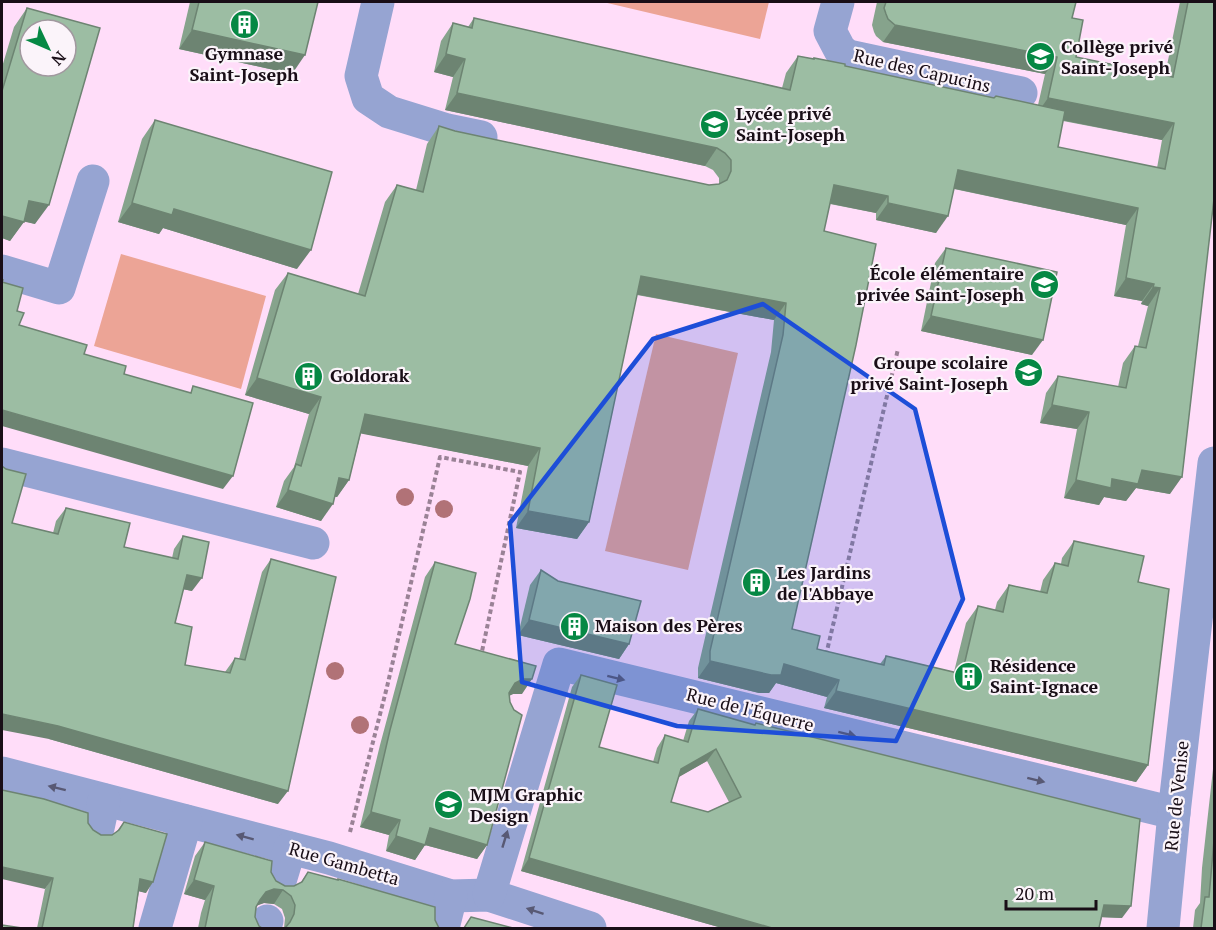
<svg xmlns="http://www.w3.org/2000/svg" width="1216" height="930" font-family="'PT Serif',serif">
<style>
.green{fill:#eca496}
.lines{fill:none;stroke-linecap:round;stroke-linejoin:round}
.path{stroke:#9a8296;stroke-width:4;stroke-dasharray:4.5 3;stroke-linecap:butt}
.minor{stroke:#96a4d2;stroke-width:33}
.tree{fill:#b17277}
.wall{fill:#86a38c;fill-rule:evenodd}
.shaded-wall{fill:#6d8472}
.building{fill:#9cbda3;stroke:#6d8472;stroke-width:1.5;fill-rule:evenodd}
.oneway{fill:#585974}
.marked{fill:#1d4ed8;fill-opacity:0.2;stroke:#1d4ed8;stroke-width:4.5;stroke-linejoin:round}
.labels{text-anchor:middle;stroke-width:4.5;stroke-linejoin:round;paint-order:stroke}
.poi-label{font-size:18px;font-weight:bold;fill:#190e17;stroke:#fbf4fa;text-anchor:start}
.street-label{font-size:18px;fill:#190e17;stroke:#fbf4fa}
</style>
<rect width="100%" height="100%" fill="#ffddf9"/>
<!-- green -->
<g class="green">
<path d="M603,2h166l-9,37z"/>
<path d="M121,254l145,42 -25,93 -147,-43z"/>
<path d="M656,334l82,19 -50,217 -83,-19z"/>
</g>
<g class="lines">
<!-- path -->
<g class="path">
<path d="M826,655l72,-306"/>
<path d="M350,832l37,-145 53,-230 80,15 -39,184"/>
</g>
<!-- minor -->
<g class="minor">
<path d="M378,2l-17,74 7,22 21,14 58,18 34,7"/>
<path d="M838,2l-8,29 10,19 8,6 173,37"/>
<path d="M2,271l57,17 34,-107"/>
<path d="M2,464l311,79"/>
<path d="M2,773l327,85 122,38 38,-1 101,33"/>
<path d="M98,828l6,-28"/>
<path d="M280,881l10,-33"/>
<path d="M489,895l70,-231 615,149"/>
<path d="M155,928l31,-107"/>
<path d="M264,928l3,-7"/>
<path d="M443,928l8,-32"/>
<path d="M1163,928l11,-115 40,-350"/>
</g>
</g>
<!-- trees -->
<g class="tree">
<circle cx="405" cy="497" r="9"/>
<circle cx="444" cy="509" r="9"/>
<circle cx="335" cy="671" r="9"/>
<circle cx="360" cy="725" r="9"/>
</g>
<!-- wall -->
<g class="wall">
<path d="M190,2h128l-26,72 -113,-25z"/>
<path d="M877,2h199l-4,16 4,39 89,18 15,-73h35l-45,492 -34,-6 -10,13 -22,-4 -5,8 -35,-7 13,-69 -37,-6 6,-30 12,-17 60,11 5,-24 12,-17h3l10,-40 -7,-2 1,-3 -28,-5 12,-71 -172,-36 -18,44 -60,-13v-7l-46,-9 -6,27 -32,398 25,20 63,15 6,-8 68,16 12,-49 12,-17 17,4 2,-8 12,-17 31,7 3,-12 12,-17 6,1 1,-6 12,-17 64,41 10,183 -12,17 -312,-74 3,-11 -51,-14 -7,10h-10l-61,-15v-10l73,-316 3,-32 -137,-25 -48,227 -12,17 -61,-11 12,-62 -167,-33 -12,47 -12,17h-2l-14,24 -45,-14 8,-26 10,-14 15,-53 -64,-19 30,-105 13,-17 70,21 27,-92 12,-17 19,5 11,-46 12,-18 16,5 254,54 10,-1v-6l-6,-8 -8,-4 -260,-56 8,-33 -19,-5 7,-31 12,-18 15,4 6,-9 308,70 4,-15 12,-17 15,3 1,-1 31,8 149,32 44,7 7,-31 -162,-32 -7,-6 -2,-4 -2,-7zM1063,121l99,19 -5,28 -99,-21z"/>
<path d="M27,8l8,216 -11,-3 -14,20 -8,-3v-171l12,-40z"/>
<path d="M155,120l142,149 -134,-41 -4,6 -41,-12 24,-83z"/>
<path d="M946,248l86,107 -111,-24 14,-68z"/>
<path d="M66,508l58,39 48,11 2,-9 9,-13 9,55 -9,-2 -8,34 10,42 40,7 10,-14 4,1 23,-87 9,-13 7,245 -229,-65 -37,-216 41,10 3,-12z"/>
<path d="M435,562l20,82 67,50h-9l-4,2 -22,149 -10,14 -52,-14 -10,15 -29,-9 3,-16 -29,-8 20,-82 45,-168z"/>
<path d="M541,570l88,74 -10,15 -101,-24 12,-50z"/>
<path d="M581,675l18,72 54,15 4,-14 8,-13 18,6 6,-20 9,-12 56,16 2,-2 366,195 -20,-1 -3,11h-377l-201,-57 51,-184zM707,761l22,41 -21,10 -37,-10 7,-25z"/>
<path d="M1215,751v177h-22l2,-18 5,-7 2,-35z"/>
<path d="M124,822l22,71 -7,-2 -6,37h-96l8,-39 43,-66 5,7 8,5h11l5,-4z"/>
<path d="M205,842l66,30 5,9 9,5h9l7,-4 7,-10 127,48 4,8h2h-157l1,-10 -3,-9 -8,-5 -10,-1 -7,2 -2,12 4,9 3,2h-64l3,-15 4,-13 -21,-6 11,-38z"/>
</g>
<!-- shaded-wall -->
<g class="shaded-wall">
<path d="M895,25l162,32 -12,17 -162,-32z"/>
<path d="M192,30l113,25 -13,19 -113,-25z"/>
<path d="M446,54l19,5 -12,18 -19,-5z"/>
<path d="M457,93l260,55 -12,18 -260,-56z"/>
<path d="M1048,98l126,25 -12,17 -126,-25z"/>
<path d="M958,170l180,38 -12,17 -180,-38z"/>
<path d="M834,185l54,11 -12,17 -54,-11z"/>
<path d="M29,201l20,4 -14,19 -18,-4 7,2 -14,19 -8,-3v-22z"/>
<path d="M132,203l42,6 137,41 -14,19 -134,-41 -4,6 -41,-12z"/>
<path d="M888,203l60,13 -12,17 -60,-13z"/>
<path d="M641,276l145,27 -12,17 -145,-27z"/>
<path d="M1126,278l28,6 -12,17 -28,-5z"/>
<path d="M1153,287l7,1 -12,18 -7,-2z"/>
<path d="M931,316l112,24 -11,15 -111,-24z"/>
<path d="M257,378l64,19 -12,17 -64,-19z"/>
<path d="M1052,405l37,7 -12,17 -37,-6z"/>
<path d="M2,410l231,66 -10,13 -221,-63z"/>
<path d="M365,414l175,34 -12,18 -175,-34z"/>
<path d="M1142,470l40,7 -12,17 -34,-6 -10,13 -22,-4 -5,8 -35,-7 12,-18 36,-1z"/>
<path d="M339,478l10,2 -12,17 -10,-2z"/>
<path d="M288,490l45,14 -12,17 -45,-14z"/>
<path d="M528,511l61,11 -12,17 -61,-11z"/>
<path d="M187,575l15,3 -10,13 -15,-3z"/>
<path d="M529,620l100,24 -10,15 -101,-24z"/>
<path d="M710,661l74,3 55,16 -12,17 -51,-14 -7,10h-10l-61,-15z"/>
<path d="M523,679h9l-10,15h-9l-9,4 11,-15z"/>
<path d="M836,691l312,74 -12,17 -312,-74z"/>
<path d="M2,714l56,12 230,65 -10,13 -229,-65 -47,-9z"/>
<path d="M716,749l-9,12 -35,20 9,-12z"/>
<path d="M371,812l29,8 -11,15 -29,-8z"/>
<path d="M430,828l57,17 -10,14 -52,-14 -10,15 -29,-9 10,-15z"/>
<path d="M529,858l243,70h-50l-201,-57z"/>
<path d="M2,867l51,11 -8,11 -43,-10z"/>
<path d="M140,879l13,3 -7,11 -13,-3z"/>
<path d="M194,880l20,6 -9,14 -21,-6z"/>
<path d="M274,889l9,1 -9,14 -10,-1 -8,3 4,-6 6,-8z"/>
<path d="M1104,905l27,1 -9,12 -26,-1z"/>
</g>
<!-- building -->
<g class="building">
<path d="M199,2h119l-13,53 -113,-25z"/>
<path d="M886,2h190l-4,16 11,2 -7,37 97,20 15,-75h27v188l-33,287 -40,-7 -4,14 -26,-5 -1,9 -35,-8 13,-68 -37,-7 6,-29 68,12 9,-42 11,2 14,-60 -7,-1 1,-3 -28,-6 12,-70 -180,-38 -10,46 -60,-13v-7l-54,-11 -10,46 52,13 -20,101 -64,284 28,7 -3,13 67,16 2,-9 76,18 16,-68 25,6 6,-27 38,8 8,-30 13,3 6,-25 70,15 -6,26 31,7 -21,176 -312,-74 3,-11 -55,-16 -3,11h-10l-61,-14v-10l73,-316 3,-32 -145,-27 -52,246 -61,-11 12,-63 -175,-34 -16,66 -10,-2 -6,26 -45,-14 8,-26 5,2 20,-69 -64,-19 31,-105 77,23 32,-111 26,7 16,-66 16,5 254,54 10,-1 8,-4 4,-9v-11l-6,-7 -8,-5 -260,-55 8,-34 -19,-5 7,-31 19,5 2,-10 316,72 8,-34 16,3v-1l31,6v2l149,32 2,-2 69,15 -7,36 107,22 9,-46 -126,-25 9,-41 -162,-32 -7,-6 -2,-5 -2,-6z"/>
<path d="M27,8l73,20 -51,177 -20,-4 -5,21 -22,-6v-125zM30,30h36v36h-36z"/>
<path d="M155,120l177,52 -21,78 -137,-41 -2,6 -40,-12z"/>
<path d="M946,248l111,24 -14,68 -112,-24z"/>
<path d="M2,280h1l-1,2 21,6 -6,23 7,2 -5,12 68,20 -3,9 42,12 -2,8 67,19 2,-7 60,17 -20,73 -231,-66z"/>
<path d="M2,466l4,3 20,5 -14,49 46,11 8,-26 64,15 -6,24 54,12 5,-23 26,6 -7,36 -15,-3 -12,48 17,4 -7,38 45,8 5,-15 10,2 26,-101 65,18 -48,214 -230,-65 -56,-12z"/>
<path d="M435,562l41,11 -6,26 -15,45 81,22 -4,13h-9l-8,4 -6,10 1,9 4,8 8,5 -35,130 -57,-17 -5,17 -29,-9 4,-16 -29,-8 19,-82z"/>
<path d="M541,570l17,11 83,20 -12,43 -100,-24z"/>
<path d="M581,675l36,10 -18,62 59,16 7,-28 23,7 10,-33 57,16 1,-2 384,96 -9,87 -27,-1 -5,23h-327l-243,-70zM716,749l25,48 -33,15 -37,-10 10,-33z"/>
<path d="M2,790l42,9 44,14v10l5,7 8,5h11l7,-5 5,-8 43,12 -14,48 -13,-3 -7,49h-91l11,-50 -51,-11z"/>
<path d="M1215,829v99h-14l4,-31h4z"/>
<path d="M205,842l67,19 -1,11 5,9 9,5h9l8,-4 6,-10 30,8v-1l97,28v13l4,8h2h-156l5,-6 4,-8 1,-9 -4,-9 -8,-6 -9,-1 -8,3 -6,8 -4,7 -1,10 4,9 3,2h-57l6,-29 3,-13 -20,-6z"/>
<path d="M471,917l42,11h-49z"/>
<path d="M2,925l20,3h-20z"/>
</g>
<!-- one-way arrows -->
<defs><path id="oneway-solid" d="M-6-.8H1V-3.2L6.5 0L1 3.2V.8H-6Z" transform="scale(1.5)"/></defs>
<g class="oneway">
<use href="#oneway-solid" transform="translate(616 678) rotate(14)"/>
<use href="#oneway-solid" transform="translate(847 734) rotate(14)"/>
<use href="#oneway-solid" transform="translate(1036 780) rotate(14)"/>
<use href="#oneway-solid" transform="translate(57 788) rotate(-166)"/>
<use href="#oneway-solid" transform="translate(245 837) rotate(-165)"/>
<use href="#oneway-solid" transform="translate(505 839) rotate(-73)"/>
<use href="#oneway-solid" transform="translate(535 911) rotate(-162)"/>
</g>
<!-- marked area -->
<path class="marked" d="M763,304l152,105 48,190 -67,142 -219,-15 -155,-44 -12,-159 143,-184z"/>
<!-- icons -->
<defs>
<symbol id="building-disc" viewBox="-11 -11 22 22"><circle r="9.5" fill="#068844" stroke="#fbf4fa"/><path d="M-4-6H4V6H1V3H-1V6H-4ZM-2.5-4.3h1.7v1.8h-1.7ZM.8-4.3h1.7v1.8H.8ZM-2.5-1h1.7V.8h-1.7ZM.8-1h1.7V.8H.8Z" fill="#fff"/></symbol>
<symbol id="school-disc" viewBox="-11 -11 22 22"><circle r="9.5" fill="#068844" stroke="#fbf4fa"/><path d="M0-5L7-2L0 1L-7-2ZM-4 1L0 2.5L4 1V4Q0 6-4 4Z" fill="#fff"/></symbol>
<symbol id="university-disc" viewBox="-11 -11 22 22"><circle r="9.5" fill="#068844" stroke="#fbf4fa"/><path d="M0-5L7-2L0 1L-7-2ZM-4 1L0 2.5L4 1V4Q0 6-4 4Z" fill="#fff"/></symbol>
</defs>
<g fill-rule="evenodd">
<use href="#building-disc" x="228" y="8" width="33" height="33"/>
<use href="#school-disc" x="1024" y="40" width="33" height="33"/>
<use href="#school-disc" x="698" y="108" width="33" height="33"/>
<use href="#school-disc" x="1028" y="268" width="33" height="33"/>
<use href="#school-disc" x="1012" y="356" width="33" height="33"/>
<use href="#building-disc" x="292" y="360" width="33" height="33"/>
<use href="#building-disc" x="740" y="566" width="33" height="33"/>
<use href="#building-disc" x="558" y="610" width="33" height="33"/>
<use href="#building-disc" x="952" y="660" width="33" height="33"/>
<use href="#university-disc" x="432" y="788" width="33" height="33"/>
</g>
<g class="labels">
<!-- poi labels -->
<g class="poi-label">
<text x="1061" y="53">Collège privé<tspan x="1061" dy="21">Saint-Joseph</tspan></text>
<text x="244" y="60" text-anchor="middle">Gymnase<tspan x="244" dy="21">Saint-Joseph</tspan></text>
<text x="736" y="120">Lycée privé<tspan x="736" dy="21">Saint-Joseph</tspan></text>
<text x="1024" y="280" text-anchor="end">École élémentaire<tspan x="1024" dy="21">privée Saint-Joseph</tspan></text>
<text x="1008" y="369" text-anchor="end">Groupe scolaire<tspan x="1008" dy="21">privé Saint-Joseph</tspan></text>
<text x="330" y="382">Goldorak</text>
<text x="777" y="579">Les Jardins<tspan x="777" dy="21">de l'Abbaye</tspan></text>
<text x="595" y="632">Maison des Pères</text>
<text x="990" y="672">Résidence<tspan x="990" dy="21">Saint-Ignace</tspan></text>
<text x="470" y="801">MJM Graphic<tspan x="470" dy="21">Design</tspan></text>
</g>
<!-- street labels -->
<g class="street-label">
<text transform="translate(922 71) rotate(13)" y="6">Rue des Capucins</text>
<text transform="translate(750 710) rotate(14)" y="6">Rue de l'Équerre</text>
<text transform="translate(1177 796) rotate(-84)" y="6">Rue de Venise</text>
<text transform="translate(344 864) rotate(16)" y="6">Rue Gambetta</text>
</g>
</g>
<!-- border -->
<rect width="1216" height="930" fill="none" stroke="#190e17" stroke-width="6"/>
<!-- north arrow -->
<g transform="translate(48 48) rotate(134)"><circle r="28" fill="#fbf4fa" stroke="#a1989f" stroke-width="1.5"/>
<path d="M0-4.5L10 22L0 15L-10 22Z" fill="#068844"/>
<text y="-9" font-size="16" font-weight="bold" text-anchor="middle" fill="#190e17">N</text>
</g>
<!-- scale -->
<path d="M1006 900v9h90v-9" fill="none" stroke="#190e17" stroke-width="3"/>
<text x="1015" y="900" font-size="18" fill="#190e17" stroke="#fbf4fa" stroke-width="4.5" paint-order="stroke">20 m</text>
</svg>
